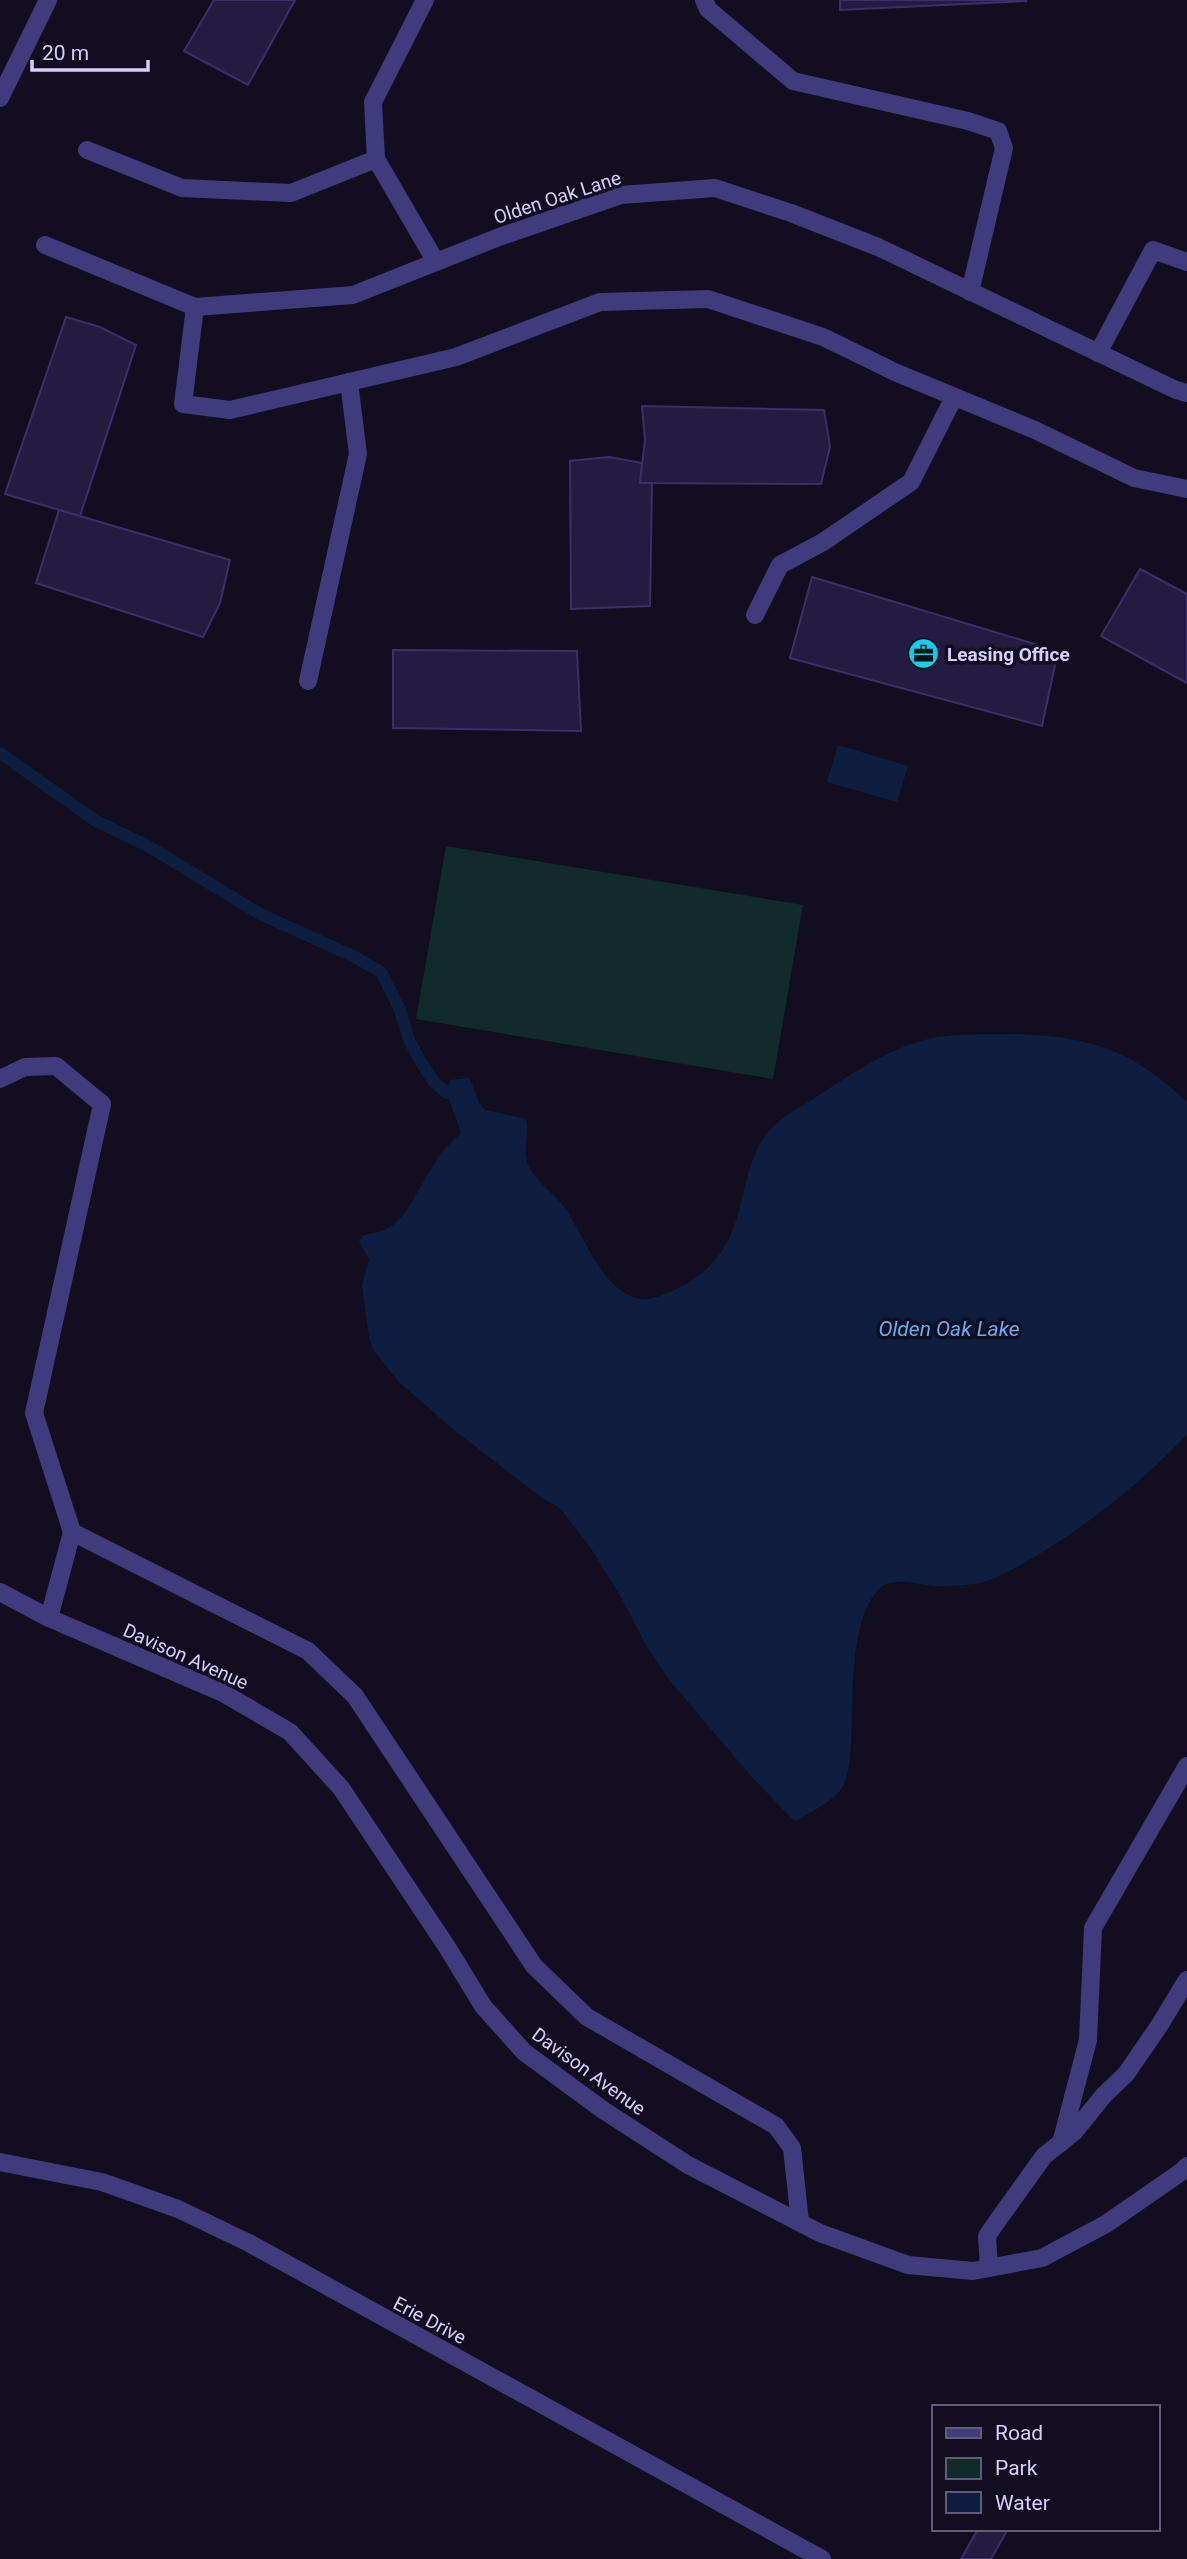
<svg xmlns="http://www.w3.org/2000/svg" width="1187" height="2559" font-family="Roboto,sans-serif">
<style>
.green{fill:#112a2a}
.water{fill:#0d1e40}
.lines{fill:none;stroke-linecap:round;stroke-linejoin:round}
.stream{stroke:#0d1e40;stroke-width:12}
.building{fill:#231b40;stroke:#3c2e6b;stroke-width:2}
.lane{stroke:#3f3b7d;stroke-width:18}
.street{stroke:#3f3b7d;stroke-width:18}
.labels{text-anchor:middle;stroke-width:7;stroke-linejoin:round;paint-order:stroke}
.street-label{font-size:19px;fill:#d6cffd;stroke:#120e20}
.poi-label{font-size:19px;font-weight:bold;fill:#d6cffd;stroke:#120e20;text-anchor:start}
.water-label{font-size:21px;font-style:italic;fill:#62aef8;stroke:#120e20}
</style>
<rect width="100%" height="100%" fill="#120e20"/>
<!-- green -->
<path class="green" d="M446,846l357,59 -30,174 -357,-60z"/>
<!-- water -->
<g class="water">
<path d="M838,745l70,21 -11,36 -70,-20z"/>
<path d="M1019,1034c74,3 114,17 168,68v333c-47,48 -99,91 -158,125 -14,8 -27,16 -42,21 -17,5 -36,5 -53,5 -17,-1 -43,-11 -56,4 -30,33 -24,112 -27,154 -1,14 -2,30 -8,42 -8,15 -32,25 -46,35l-6,-3 -40,-42 -81,-95 -23,-34 -26,-50 -31,-50 -30,-39 -18,-10 -88,-68 -55,-48 -25,-31 -5,-13 -7,-53 7,-25 -10,-19 5,-6 19,-4 10,-6 12,-12 35,-59 21,-21 -14,-40 3,-13 19,-2c6,10 8,25 16,32l41,9c4,15 -3,29 1,42 6,20 29,33 40,50 18,27 39,87 77,88 9,0 18,-4 26,-7 21,-9 41,-23 53,-43 25,-38 18,-95 53,-125 12,-11 27,-18 40,-27 38,-24 77,-53 123,-60 26,-4 54,-2 80,-3z"/>
</g>
<g class="lines">
<!-- stream -->
<path class="stream" d="M0,753l96,68 52,25 112,68 95,43 26,15 19,38 9,30 13,24 12,18 13,11"/>
</g>
<!-- building -->
<g class="building">
<path d="M214,0h81l-47,85 -64,-34z"/>
<path d="M840,0h186v1l-186,9z"/>
<path d="M66,317l34,10 36,18 -56,171 -75,-22z"/>
<path d="M642,406l182,4 6,37 -9,37 -181,-1 5,-43z"/>
<path d="M609,457l33,6 -2,20h12l-2,123 -79,3 -1,-148z"/>
<path d="M59,510l171,50 -10,43 -17,34 -167,-54z"/>
<path d="M1140,569l47,25v89l-86,-47z"/>
<path d="M812,577l246,74 -16,75 -252,-68z"/>
<path d="M393,650l184,1 4,80 -188,-3z"/>
<path d="M978,2529h30l-17,30h-30z"/>
</g>
<g class="lines">
<!-- lane -->
<g class="lane">
<path d="M704,0l4,9 85,72 175,40 30,10 6,17 -34,144"/>
<path d="M87,150l95,38 109,5 85,-34 -3,-57 52,-102"/>
<path d="M376,159l60,103"/>
<path d="M195,307l-12,97 47,6 226,-53 144,-55 108,-3 115,38 74,36 138,57 99,48 53,11"/>
<path d="M1098,353l55,-103 34,12"/>
<path d="M755,615l25,-50 43,-23 88,-60 43,-85"/>
<path d="M308,681l50,-227 -9,-72"/>
<path d="M0,1079l25,-12 31,-1 46,38"/>
<path d="M1061,2143l27,-103 5,-112 94,-162"/>
<path d="M989,2268l-2,-32 11,-16 46,-64 30,-24 30,-37 22,-21 33,-48 28,-46"/>
</g>
<!-- street -->
<g class="street">
<path d="M0,98l48,-98"/>
<path d="M45,245l150,62 158,-12 146,-58 122,-42 94,-7 76,25 87,34 298,143 11,3"/>
<path d="M72,1532l236,119 47,45 179,270 53,51 189,109 16,22 8,74"/>
<path d="M0,1592l49,26 174,75 67,39 51,56 106,159 36,59 41,46 79,58 85,55 132,68 88,32 65,6 69,-13 64,-34 75,-52 6,-6"/>
<path d="M49,1618l23,-86 -38,-119 68,-309"/>
<path d="M0,2162l102,20 76,27 71,34 573,316"/>
</g>
</g>
<!-- icons -->
<defs>
<symbol id="office-disc" viewBox="-11 -11 22 22"><circle r="9.5" fill="#0ad0ee" stroke="#120e20"/><path d="M-6-3h4V-5.5h4V-3h4V5H-6ZM-1-4.5V-3h2v-1.5ZM-6 0V1H6V0Z" fill="#111"/></symbol>
</defs>
<g fill-rule="evenodd">
<use href="#office-disc" x="906" y="636" width="35" height="35"/>
</g>
<g class="labels">
<!-- street labels -->
<g class="street-label">
<text transform="translate(557 197) rotate(-18)" y="7">Olden Oak Lane</text>
<text transform="translate(186 1656) rotate(24)" y="7">Davison Avenue</text>
<text transform="translate(589 2071) rotate(36)" y="7">Davison Avenue</text>
<text transform="translate(430 2320) rotate(28)" y="7">Erie Drive</text>
</g>
<!-- poi labels -->
<g class="poi-label">
<text x="947" y="661">Leasing Office</text>
</g>
<!-- water labels -->
<g class="water-label">
<text x="949" y="1336">Olden Oak Lake</text>
</g>
</g>
<!-- legend -->
<rect x="932" y="2405" width="228" height="126" fill="#120e20" stroke="#605b78" stroke-width="2"/>
<rect x="946" y="2428" width="35" height="10" fill="#3f3b7d" stroke="#605b78" stroke-width="2"/>
<text x="995" y="2440" font-size="21" fill="#d6cffd">Road</text>
<rect x="946" y="2458" width="35" height="21" fill="#112a2a" stroke="#605b78" stroke-width="2"/>
<text x="995" y="2475" font-size="21" fill="#d6cffd">Park</text>
<rect x="946" y="2492" width="35" height="21" fill="#0d1e40" stroke="#605b78" stroke-width="2"/>
<text x="995" y="2510" font-size="21" fill="#d6cffd">Water</text>
<!-- scale -->
<path d="M32 60v10h116v-10" fill="none" stroke="#d6cffd" stroke-width="3.5"/>
<text x="42" y="60" font-size="21" fill="#d6cffd" stroke="#120e20" stroke-width="5" paint-order="stroke">20 m</text>
</svg>
